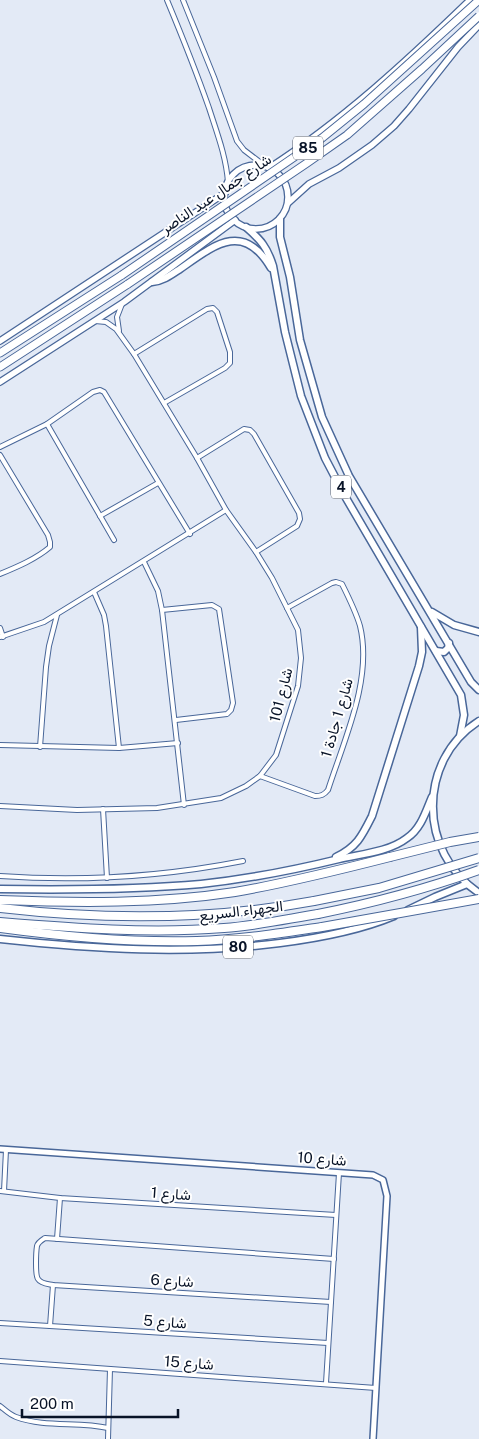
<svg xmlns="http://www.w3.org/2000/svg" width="479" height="1439" font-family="'Public Sans',Vazirmatn,sans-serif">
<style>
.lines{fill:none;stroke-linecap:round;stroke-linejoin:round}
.minor-casing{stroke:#496799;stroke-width:6}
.tertiary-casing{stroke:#496799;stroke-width:8}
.secondary-casing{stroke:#496799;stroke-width:8}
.primary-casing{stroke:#496799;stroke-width:9}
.trunk-casing{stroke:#496799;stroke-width:9}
.motorway-casing{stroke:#496799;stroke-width:10}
.minor{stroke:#fff;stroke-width:4}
.tertiary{stroke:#fff;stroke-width:5}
.secondary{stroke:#fff;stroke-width:5.5}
.primary{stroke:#fff;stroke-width:6}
.trunk{stroke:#fff;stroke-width:7}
.motorway{stroke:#fff;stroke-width:8}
.trunk-bridge-casing{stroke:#496799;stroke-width:9;stroke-linecap:butt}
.motorway-bridge-casing{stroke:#496799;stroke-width:10;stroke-linecap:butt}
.trunk-bridge{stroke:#fff;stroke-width:7}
.motorway-bridge{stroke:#fff;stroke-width:8}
.labels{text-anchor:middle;stroke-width:4;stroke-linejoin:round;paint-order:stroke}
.shield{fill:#fff;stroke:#525a68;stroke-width:1}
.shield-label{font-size:14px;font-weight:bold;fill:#081327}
.street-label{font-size:15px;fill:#081327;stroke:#fff}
</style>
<rect width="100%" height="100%" fill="#e3eaf6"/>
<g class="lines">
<defs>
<g id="minor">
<path d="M167,0c15,36 29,71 42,108 8,25 17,48 19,74"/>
<path d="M183,0l31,77 23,64 7,9 21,16"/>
<path d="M119,331l-2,-14 5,-13"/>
<path d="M134,354l73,-45 6,-1 4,4 13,40v11l-5,5 -61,35"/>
<path d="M47,424l67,116"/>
<path d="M0,447l47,-23 46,-32 7,-2 4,2 86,142"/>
<path d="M0,455l48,80 2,7v5c-14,12 -33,20 -50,27"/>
<path d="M197,458l47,-29 6,1 4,4 45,79 1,6 -3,7 -41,26"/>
<path d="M100,516l58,-33"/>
<path d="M144,562l14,29 4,19 22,195"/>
<path d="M94,592l10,23 2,11 13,122"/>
<path d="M162,610l50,-5 7,4 14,94 -2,7 -4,4 -51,6"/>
<path d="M0,628l3,9"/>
<path d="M0,637l44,-15 182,-112"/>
<path d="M0,745l119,3 59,-5"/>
<path d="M40,747l6,-80 3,-21 8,-31"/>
<path d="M260,776l55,20c6,0 9,-1 13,-6 16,-50 45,-111 32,-164 -4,-14 -11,-28 -18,-42l-6,-2 -4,1 -45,25"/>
<path d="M0,806l77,4 80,-2 64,-10 25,-12 14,-10 16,-21 22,-69 3,-28 -3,-28 -26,-52 -16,-26 -30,-42 -29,-52 -63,-104 -18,-25 -10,-7 -11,-1"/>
<path d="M103,809l4,69"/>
<path d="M0,876c83,6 161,1 243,-15"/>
<path d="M0,1191l60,7 276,17"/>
<path d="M4,1191l2,-41"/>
<path d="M57,1239l3,-41"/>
<path d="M331,1302l-278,-17c-5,-1 -12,-1 -15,-6 -3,-4 -2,-27 -1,-33 1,-4 5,-6 8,-8l289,21"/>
<path d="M0,1323l328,20"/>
<path d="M50,1326l3,-41"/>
<path d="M0,1361l376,27"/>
<path d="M326,1383l13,-210"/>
<path d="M0,1406c5,4 10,9 16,11 30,11 62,4 92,11"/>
<path d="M108,1439l2,-70"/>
</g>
<path id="tertiary" d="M0,1149l373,26 10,5 4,16 -14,243"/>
<g id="secondary">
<circle cx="256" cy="197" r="32"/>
<path d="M269,168c73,-47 138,-107 201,-168"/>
<path d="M288,203l21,-19 30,-16 33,-23 22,-19 15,-17 49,-62 21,-22"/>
<path d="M0,341l225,-148"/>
<path d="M0,382l124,-80 111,-82"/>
</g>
<g id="primary">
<path d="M280,219v18l10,40 10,63 22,77 27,59 122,206 8,8"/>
<path d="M246,227c15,13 21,20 27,39l12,66 16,64 24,62 21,40 115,197 3,20 -4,21"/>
<path d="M152,282c11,-1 19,-7 28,-13 33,-23 63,-49 91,-1"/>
<path d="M432,612l22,13 25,7"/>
<path d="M436,651l8,1 4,-4 1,-5"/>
<path d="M479,721c-62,39 -61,132 0,172"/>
<path d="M336,857c21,-10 26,-21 36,-41l47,-150 3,-14 -1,-25"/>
<path d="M0,889c67,1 134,1 201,-5 46,-5 93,-14 138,-25 22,-5 50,-7 68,-21 14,-9 19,-27 25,-41"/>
<path d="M408,910l27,-13 32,-13"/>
<path d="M0,939c94,10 186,16 280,4 39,-5 78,-12 114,-27"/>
</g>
<g id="trunk">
<path d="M0,353l122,-78"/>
<path d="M0,367l128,-83"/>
</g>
<g id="motorway">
<path d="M0,900c78,3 157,4 235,-8 52,-9 104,-22 155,-35"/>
<path d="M0,908c104,12 211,12 314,-7"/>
<path d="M0,922c74,6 150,12 224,6 31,-2 63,-9 94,-14"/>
<path d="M0,928c66,9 131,15 197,13 42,-1 84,-8 125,-14"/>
</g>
</defs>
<!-- minor casing -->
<use href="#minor" class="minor-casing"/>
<!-- tertiary casing -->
<use href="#tertiary" class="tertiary-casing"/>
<!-- secondary casing -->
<use href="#secondary" class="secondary-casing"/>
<!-- primary casing -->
<use href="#primary" class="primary-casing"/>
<!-- trunk casing -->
<use href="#trunk" class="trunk-casing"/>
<!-- motorway casing -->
<use href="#motorway" class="motorway-casing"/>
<!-- minor -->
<use href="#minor" class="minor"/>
<!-- tertiary -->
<use href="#tertiary" class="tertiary"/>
<!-- secondary -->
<use href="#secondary" class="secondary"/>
<!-- primary -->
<use href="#primary" class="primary"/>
<!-- trunk -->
<use href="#trunk" class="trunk"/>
<!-- motorway -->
<use href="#motorway" class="motorway"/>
<defs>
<g id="trunk-bridge">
<path d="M122,275l200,-137 42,-34 115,-104"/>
<path d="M128,284l179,-121 40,-28 75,-66 57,-53"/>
</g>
<g id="motorway-bridge">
<path d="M390,857l60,-15 29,-5"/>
<path d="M314,901l65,-13 100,-30"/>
<path d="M318,914c55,-11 108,-25 161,-44"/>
<path d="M322,927l157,-28"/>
</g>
</defs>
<!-- trunk-bridge casing -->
<use href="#trunk-bridge" class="trunk-bridge-casing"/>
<!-- motorway-bridge casing -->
<use href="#motorway-bridge" class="motorway-bridge-casing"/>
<!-- trunk-bridge -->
<use href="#trunk-bridge" class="trunk-bridge"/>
<!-- motorway-bridge -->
<use href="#motorway-bridge" class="motorway-bridge"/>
</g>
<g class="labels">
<!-- shield labels -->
<g class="shield">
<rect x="293" y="136.5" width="30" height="23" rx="4"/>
<rect x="331" y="475.5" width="20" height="23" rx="4"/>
<rect x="223" y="935.5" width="30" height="23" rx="4"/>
</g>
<g class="shield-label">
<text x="308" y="153">85</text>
<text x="341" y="492">4</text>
<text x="238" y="952">80</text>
</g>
<!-- street labels -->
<g class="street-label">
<text transform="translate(216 194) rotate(-34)" y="5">شارع جمال عبد الناصر</text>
<text transform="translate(281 695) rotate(-76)" y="5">شارع 101</text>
<text transform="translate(337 718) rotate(-74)" y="5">شارع 1 جادة 1</text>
<text transform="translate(241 911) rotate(-7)" y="5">الجهراء السريع</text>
<text transform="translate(322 1159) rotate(4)" y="5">شارع 10</text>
<text transform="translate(171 1194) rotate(4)" y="5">شارع 1</text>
<text transform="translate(172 1281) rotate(3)" y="5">شارع 6</text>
<text transform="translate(165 1322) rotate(4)" y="5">شارع 5</text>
<text transform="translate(189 1363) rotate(4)" y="5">شارع 15</text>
</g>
</g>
<!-- scale -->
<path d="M22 1409v8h156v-8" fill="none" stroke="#081327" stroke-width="2.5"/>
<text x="30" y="1409" font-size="15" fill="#081327" stroke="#ffffff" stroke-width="4" paint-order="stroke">200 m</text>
</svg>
